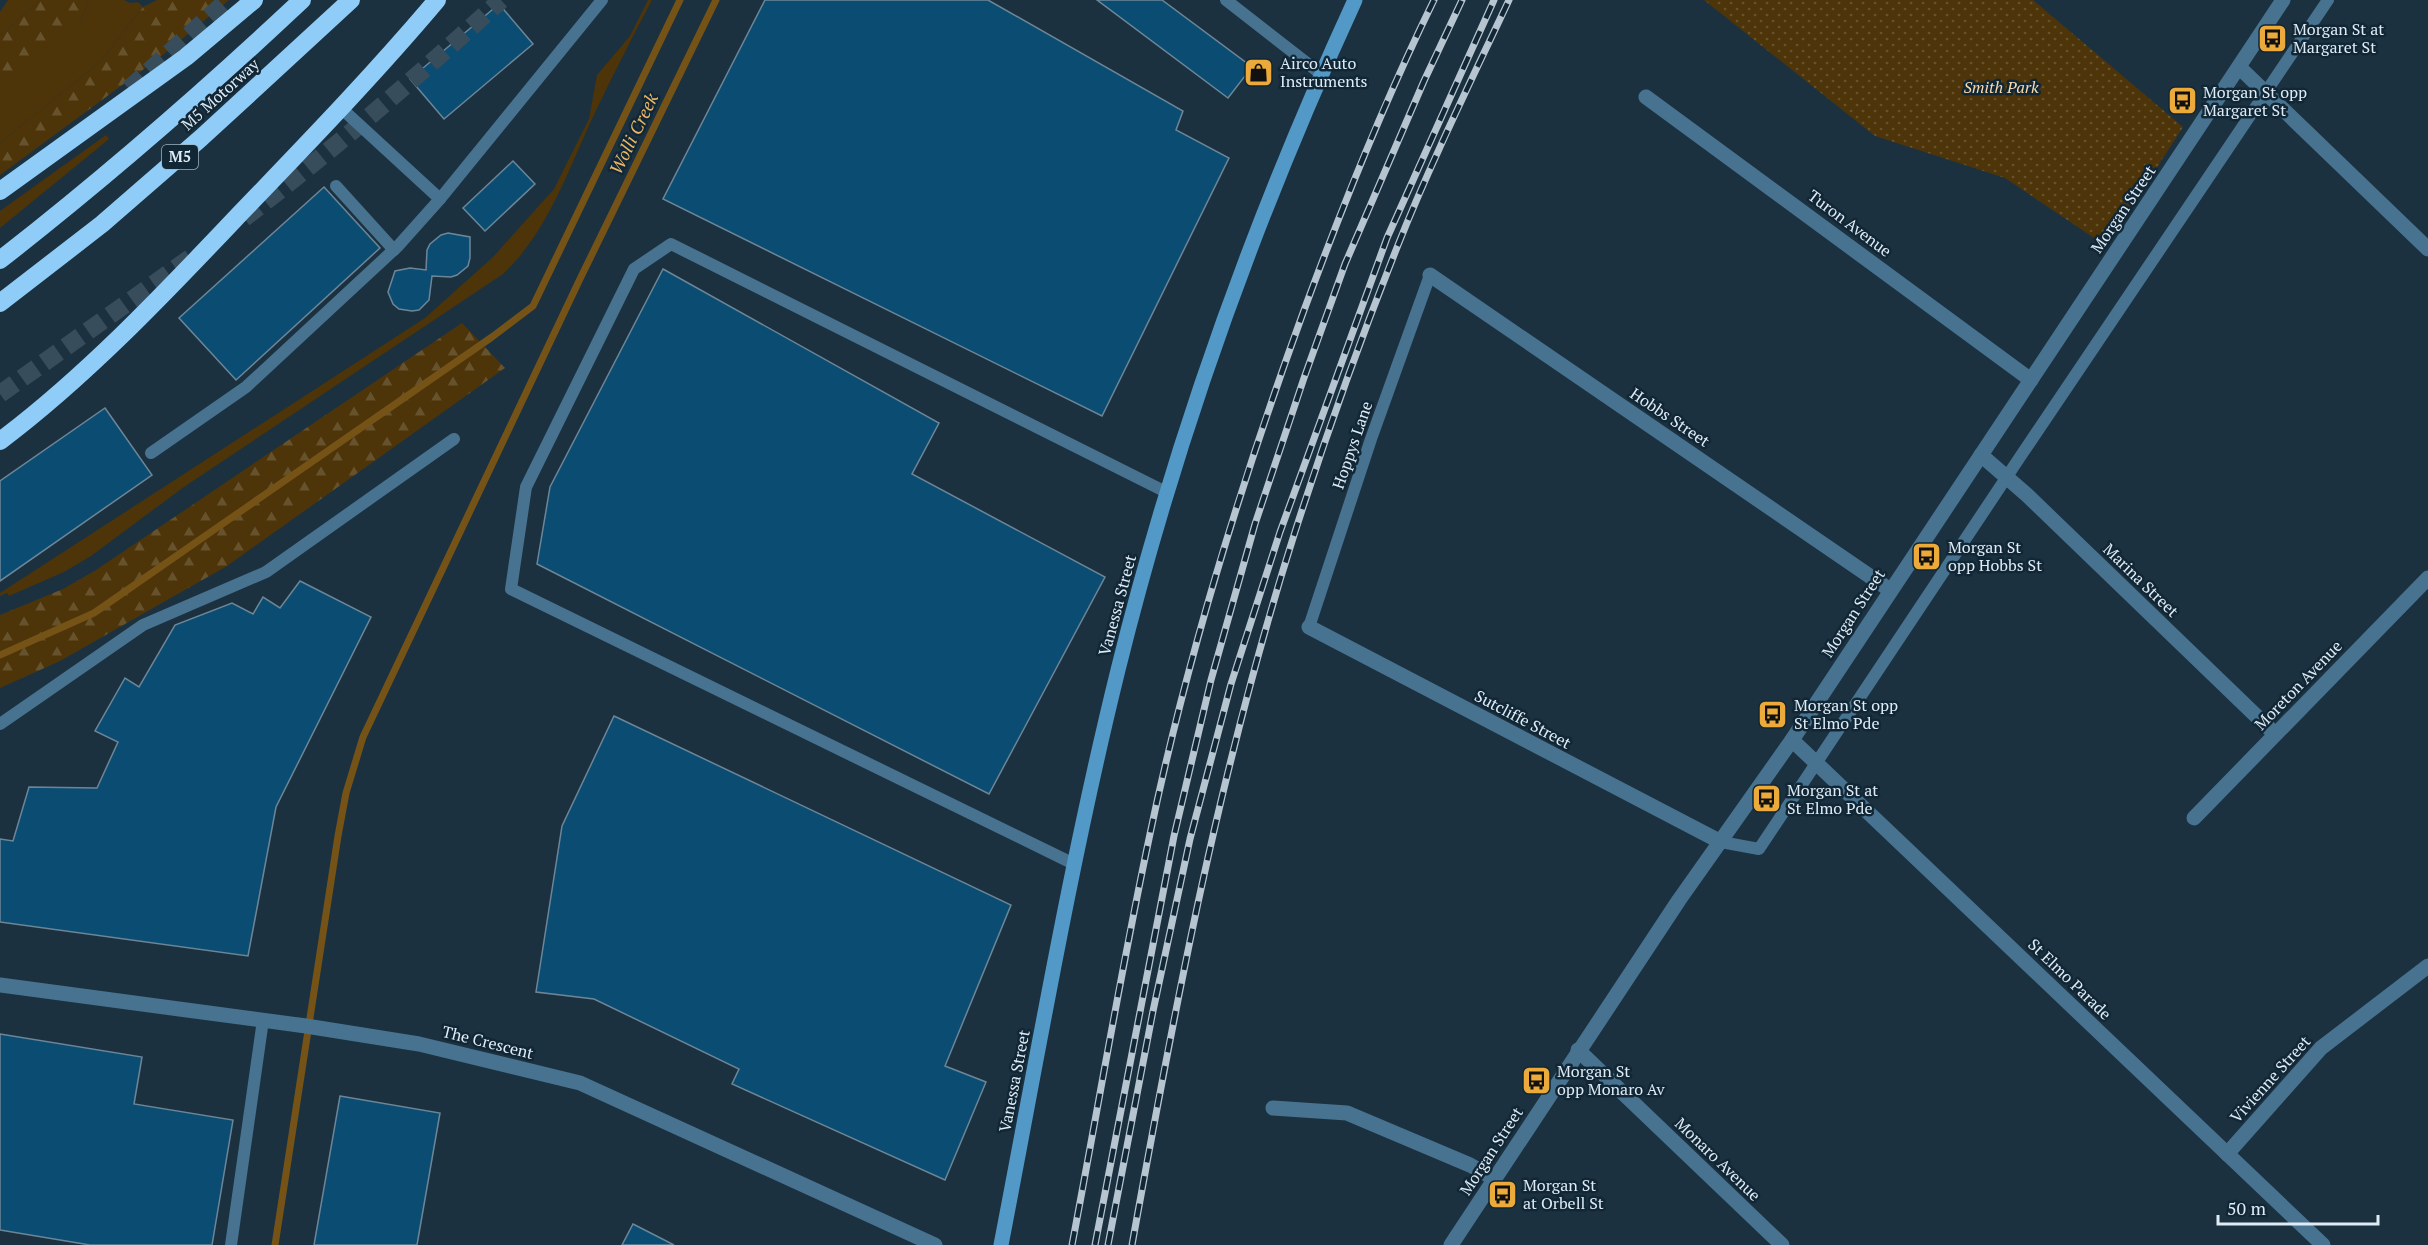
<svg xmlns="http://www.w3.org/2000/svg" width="2428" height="1245" font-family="'PT Serif',serif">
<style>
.green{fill:#4d3409}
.forest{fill:url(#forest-firs)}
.park{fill:url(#park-dots)}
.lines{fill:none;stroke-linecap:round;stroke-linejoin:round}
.stream{stroke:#755317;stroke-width:7}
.building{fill:#0b4d72;stroke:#6d8697;stroke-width:1.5}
.motorway-tunnel{stroke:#384d5b;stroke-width:18;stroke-dasharray:18 9;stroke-linecap:butt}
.service{stroke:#487390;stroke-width:12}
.minor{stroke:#487390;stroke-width:15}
.tertiary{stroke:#487390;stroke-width:15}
.secondary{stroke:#5299c7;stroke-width:15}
.motorway{stroke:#8fcdf8;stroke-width:18}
.rail-casing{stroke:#b6c5d0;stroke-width:7}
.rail{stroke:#112736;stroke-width:4.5;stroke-dasharray:14;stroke-linecap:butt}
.labels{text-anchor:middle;stroke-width:5;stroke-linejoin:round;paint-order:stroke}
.shield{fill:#112736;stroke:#a1b1bc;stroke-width:1.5}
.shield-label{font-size:15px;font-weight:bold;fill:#dfecf6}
.poi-label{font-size:16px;fill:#dfecf6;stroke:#112736;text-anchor:start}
.park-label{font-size:16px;font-style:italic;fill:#fbdbad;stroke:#112736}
.street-label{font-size:16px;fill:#dfecf6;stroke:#112736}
.water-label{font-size:18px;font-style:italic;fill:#ecb766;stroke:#112736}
</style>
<defs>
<pattern id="forest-firs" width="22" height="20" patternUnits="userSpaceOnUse" patternTransform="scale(1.5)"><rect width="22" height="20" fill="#4d3409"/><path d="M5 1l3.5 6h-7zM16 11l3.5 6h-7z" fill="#66522d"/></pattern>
<pattern id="park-dots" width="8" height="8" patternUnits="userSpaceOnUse" patternTransform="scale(1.5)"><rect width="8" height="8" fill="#4d3409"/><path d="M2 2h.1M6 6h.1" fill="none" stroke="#66522d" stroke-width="1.8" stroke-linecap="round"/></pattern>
</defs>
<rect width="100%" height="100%" fill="#1b3140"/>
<!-- green -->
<g class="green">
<path d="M8,0h32l-40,36v-24z"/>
<path d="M89,0h35l6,3 8,-1 5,5 -44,56 -99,80v-61l80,-60z"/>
<path d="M648,0h4c-21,39 -41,79 -60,119 -25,54 -45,114 -89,155l-319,213 -93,69 -27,16 -55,24 -2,-3 -7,3v-3l425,-275 68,-61 61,-68 35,-70 8,-44 33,-39z"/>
<path d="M106,135l3,4 -109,89v-17z"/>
</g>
<!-- forest -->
<g class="forest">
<path d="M40,0h49l-9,22 -20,23 -36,20 -24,17v-46z"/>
<path d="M157,0h72l-70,58 -159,117v-32l99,-80 44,-56z"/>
<path d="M462,323l43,45 -278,198 -167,95 -60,27v-73l63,-26 33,-19z"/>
</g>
<!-- park -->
<path class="park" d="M1704,0h329l150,127 -77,119 -101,-68 -130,-42z"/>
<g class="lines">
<!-- stream -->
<g class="stream">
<path d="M0,655l94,-42 398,-276 41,-31 147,-306"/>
<path d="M275,1245l63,-409 8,-43 17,-56 216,-456 137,-281"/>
</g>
</g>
<!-- building -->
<g class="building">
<path d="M765,0h223l195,111 -7,19 53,28 -127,258 -439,-217z"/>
<path d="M1097,0h65l90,67 -24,31z"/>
<path d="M499,4l34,40 -89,75 -34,-40z"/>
<path d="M513,161l22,23 -50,47 -22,-23z"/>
<path d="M324,187l56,61 -144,132 -57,-62z"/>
<path d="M448,233l22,4v21l-2,8 -11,9 -6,2 -19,-1 -3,24 -10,10 -7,1 -13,-2 -6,-5 -5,-12 7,-21 15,-3 16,2 1,-20 3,-6 11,-9z"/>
<path d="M663,269l276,154 -27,51 193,103 -116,217 -452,-230 13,-77z"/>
<path d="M105,408l47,67 -152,106v-100z"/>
<path d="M300,581l71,36 -95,190 -28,149 -248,-34v-83l13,2 16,-54 68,1 21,-46 -23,-11 30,-53 14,9 36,-62 57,-22 21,11 10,-17 17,11z"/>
<path d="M614,716l397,189 -66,161 41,16 -41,98 -213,-96 7,-15 -145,-70 -58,-7 26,-166z"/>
<path d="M0,1034l142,23 -8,47 99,16 -21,125h-122l-90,-15z"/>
<path d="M340,1096l100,17 -23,132h-103z"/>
<path d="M633,1224l41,21h-52z"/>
</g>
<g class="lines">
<!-- motorway-tunnel -->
<g class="motorway-tunnel">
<path d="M129,89l99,-89"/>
<path d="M244,218c89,-68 174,-142 257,-218"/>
<path d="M0,394l193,-138"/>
</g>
<!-- service -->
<g class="service">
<path d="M1226,0l95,74"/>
<path d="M341,108l99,91 162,-199"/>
<path d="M336,186l58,64"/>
<path d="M151,453l95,-66 152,-141 42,-47"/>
<path d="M1309,627l62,-188 59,-164"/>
<path d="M0,724l143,-99 123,-53 188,-133"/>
<path d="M1721,842l38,7 263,-395 306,-454"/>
<path d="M1074,864l-563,-275 15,-102 108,-218 37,-25 497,249"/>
<path d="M231,1245l32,-225"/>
</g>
<!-- minor -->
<g class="minor">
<path d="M2239,67l189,182"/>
<path d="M1646,97l385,283"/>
<path d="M1430,275l460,315"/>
<path d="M1981,455l46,40 248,239"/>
<path d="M1309,627l412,215"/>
<path d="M1792,740l531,505"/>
<path d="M2194,818l234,-240"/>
<path d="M0,985l306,41 113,18 161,39 355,162"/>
<path d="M1578,1050l204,195"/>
<path d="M1273,1108l74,5 123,52 25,14"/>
<path d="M2227,1154l94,-106 107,-82"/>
</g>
<!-- tertiary -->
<path class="tertiary" d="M1451,1245l228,-345 113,-160 491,-740"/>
<!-- secondary -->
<path class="secondary" d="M1001,1245c37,-192 70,-385 117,-575 57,-230 138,-455 237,-670"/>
<!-- motorway -->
<g class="motorway">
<path d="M0,191l186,-134 68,-57"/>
<path d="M0,260c105,-82 205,-169 302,-260"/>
<path d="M0,303l102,-79 99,-86 150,-138"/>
<path d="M0,441c84,-63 162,-145 234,-221 69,-72 139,-144 203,-220"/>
</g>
<defs>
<g id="rail">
<path d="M1072,1245c26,-137 49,-275 78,-411 37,-177 91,-351 153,-521 39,-106 81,-211 131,-313"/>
<path d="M1095,1245l79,-409 37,-156 44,-156 49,-146 41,-114 79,-183 38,-81"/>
<path d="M1108,1245l45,-234 37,-172 41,-155 49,-152 107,-294 107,-238"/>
<path d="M1132,1245c43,-239 88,-478 162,-710 31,-97 66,-195 104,-290 33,-83 73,-164 111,-245"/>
</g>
</defs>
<!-- rail casing -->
<use href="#rail" class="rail-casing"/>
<!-- rail -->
<use href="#rail" class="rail"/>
</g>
<!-- icons -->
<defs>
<symbol id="bus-square" viewBox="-11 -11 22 22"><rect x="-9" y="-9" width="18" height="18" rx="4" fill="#ebaa39" stroke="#112736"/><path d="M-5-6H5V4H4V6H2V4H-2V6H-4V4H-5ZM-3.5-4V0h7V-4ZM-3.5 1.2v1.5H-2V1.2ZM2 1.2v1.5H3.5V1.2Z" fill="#111"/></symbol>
<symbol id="shop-square" viewBox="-11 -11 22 22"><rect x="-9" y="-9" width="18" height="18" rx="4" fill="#ebaa39" stroke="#112736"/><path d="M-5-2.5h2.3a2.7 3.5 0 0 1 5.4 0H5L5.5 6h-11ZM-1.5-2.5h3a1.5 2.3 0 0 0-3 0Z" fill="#111"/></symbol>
</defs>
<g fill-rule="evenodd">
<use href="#bus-square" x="2256" y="22" width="33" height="33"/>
<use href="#shop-square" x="1242" y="56" width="33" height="33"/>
<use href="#bus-square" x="2166" y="84" width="33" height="33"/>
<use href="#bus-square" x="1910" y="540" width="33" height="33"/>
<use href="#bus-square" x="1756" y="698" width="33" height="33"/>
<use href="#bus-square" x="1750" y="782" width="33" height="33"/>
<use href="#bus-square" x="1520" y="1064" width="33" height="33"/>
<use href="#bus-square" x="1486" y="1178" width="33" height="33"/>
</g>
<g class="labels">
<!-- shield labels -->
<rect class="shield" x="162" y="145" width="36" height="24" rx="4.5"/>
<g class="shield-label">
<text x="180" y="162">M5</text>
</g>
<!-- poi labels -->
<g class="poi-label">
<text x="2293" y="35">Morgan St at<tspan x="2293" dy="18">Margaret St</tspan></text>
<text x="1280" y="69">Airco Auto<tspan x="1280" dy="18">Instruments</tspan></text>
<text x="2203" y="98">Morgan St opp<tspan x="2203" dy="18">Margaret St</tspan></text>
<text x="1948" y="553">Morgan St<tspan x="1948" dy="18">opp Hobbs St</tspan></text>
<text x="1794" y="711">Morgan St opp<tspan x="1794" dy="18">St Elmo Pde</tspan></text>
<text x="1787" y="796">Morgan St at<tspan x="1787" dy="18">St Elmo Pde</tspan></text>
<text x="1557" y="1077">Morgan St<tspan x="1557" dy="18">opp Monaro Av</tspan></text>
<text x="1523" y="1191">Morgan St<tspan x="1523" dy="18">at Orbell St</tspan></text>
</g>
<!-- park labels -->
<g class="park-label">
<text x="2001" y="93">Smith Park</text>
</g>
<!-- street labels -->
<g class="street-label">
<text transform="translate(220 94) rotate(-42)" y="6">M5 Motorway</text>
<text transform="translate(2123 209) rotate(-56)" y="6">Morgan Street</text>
<text transform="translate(1850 223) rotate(37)" y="6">Turon Avenue</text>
<text transform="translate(1670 417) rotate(34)" y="6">Hobbs Street</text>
<text transform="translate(1352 445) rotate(-71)" y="6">Hoppys Lane</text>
<text transform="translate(2141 580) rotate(44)" y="6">Marina Street</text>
<text transform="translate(1117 605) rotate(-75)" y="6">Vanessa Street</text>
<text transform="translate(1853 613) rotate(-57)" y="6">Morgan Street</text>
<text transform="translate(2298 685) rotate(-46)" y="6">Moreton Avenue</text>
<text transform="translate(1523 719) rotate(28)" y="6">Sutcliffe Street</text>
<text transform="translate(2070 979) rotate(44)" y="6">St Elmo Parade</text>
<text transform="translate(488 1042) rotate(14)" y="6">The Crescent</text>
<text transform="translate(2270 1079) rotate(-48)" y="6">Vivienne Street</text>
<text transform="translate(1014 1081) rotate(-79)" y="6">Vanessa Street</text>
<text transform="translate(1491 1151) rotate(-57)" y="6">Morgan Street</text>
<text transform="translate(1718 1159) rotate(44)" y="6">Monaro Avenue</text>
</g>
<!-- water labels -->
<g class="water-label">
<text transform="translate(634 134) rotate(-64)" y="6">Wolli Creek</text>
</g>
</g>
<!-- scale -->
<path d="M2218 1215v9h160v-9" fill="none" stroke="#dfecf6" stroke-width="3"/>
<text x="2227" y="1215" font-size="18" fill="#dfecf6" stroke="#112736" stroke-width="4.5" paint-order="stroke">50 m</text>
</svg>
